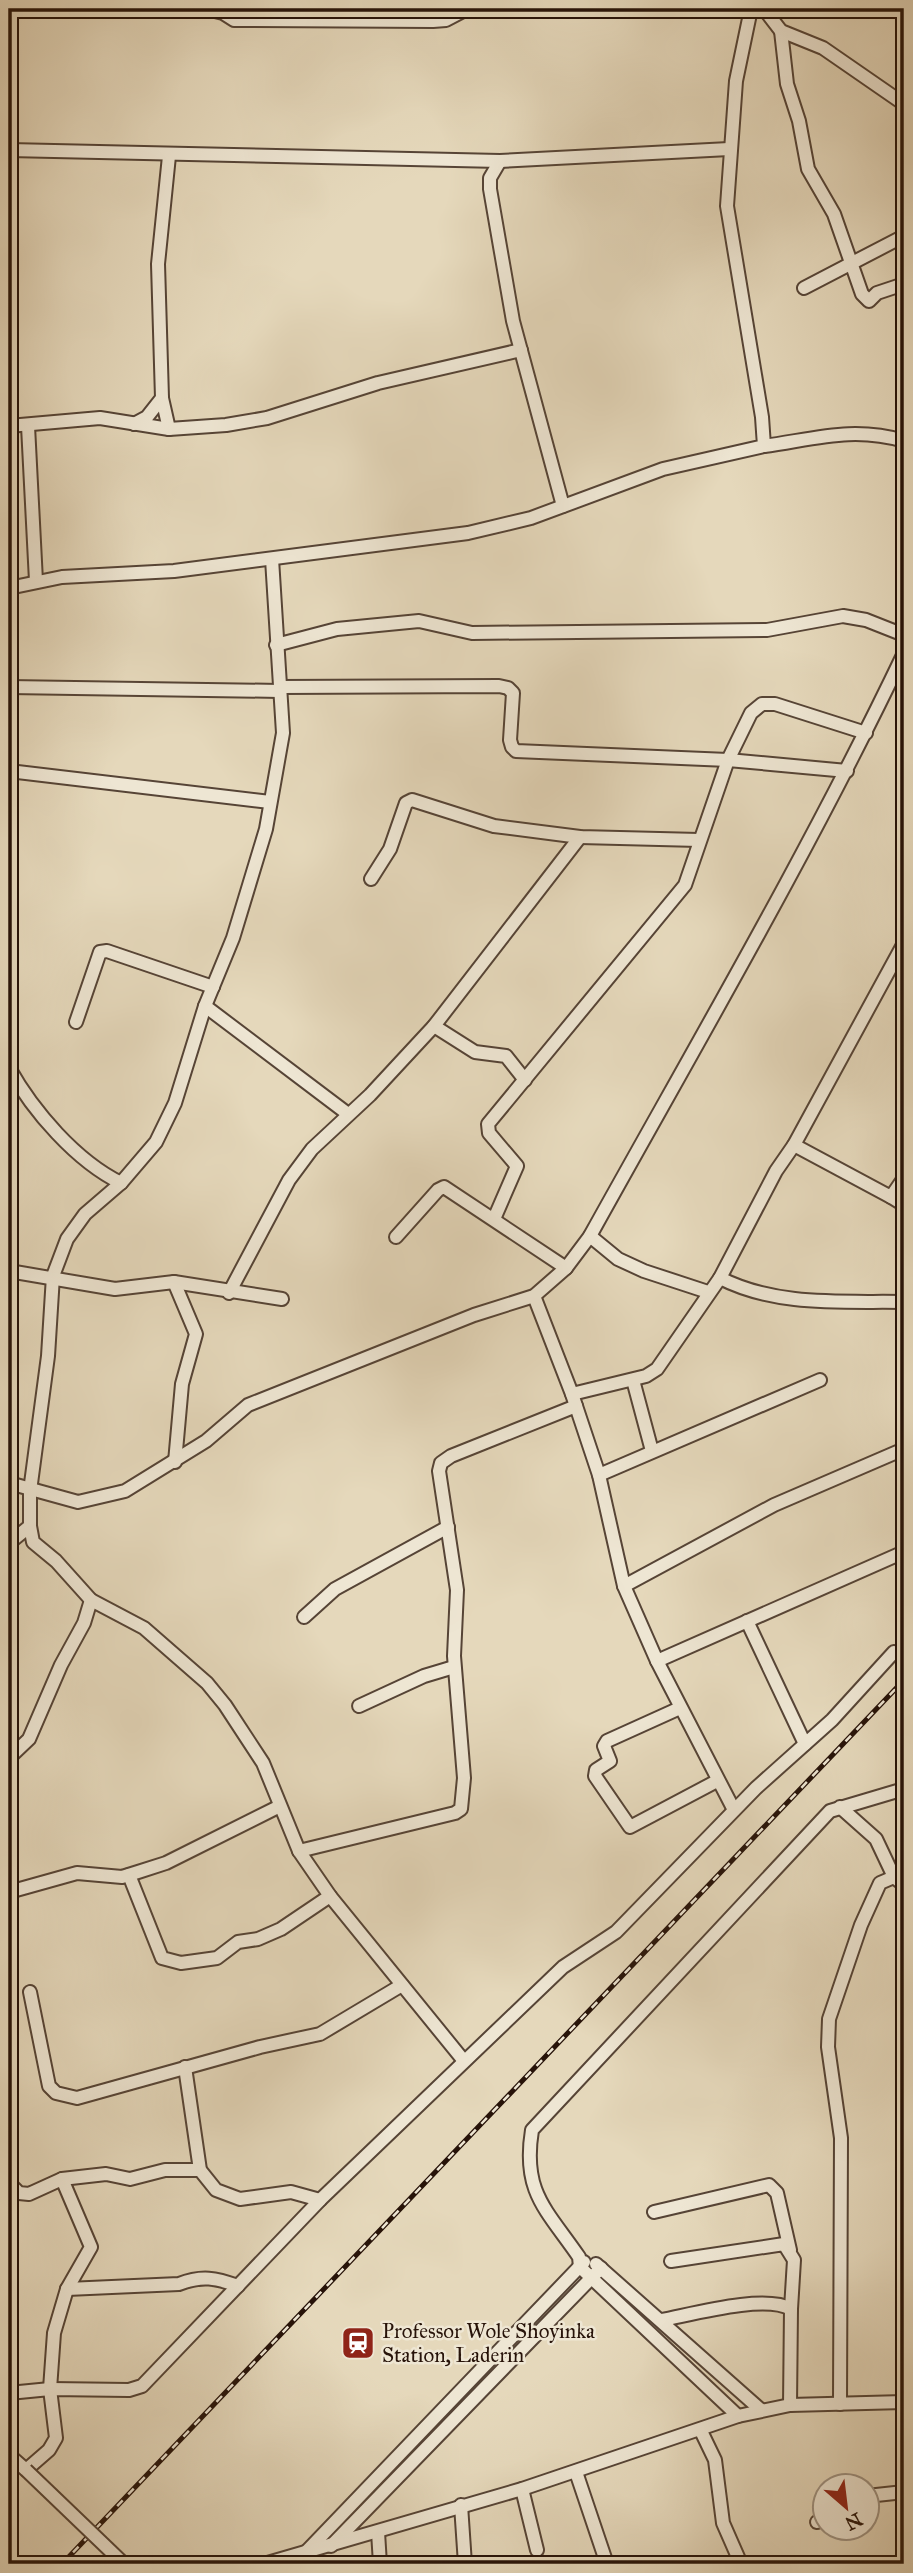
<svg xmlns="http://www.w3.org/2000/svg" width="913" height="2573" font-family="'IM FELL Great Primer',serif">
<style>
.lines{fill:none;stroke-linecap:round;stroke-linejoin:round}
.minor-casing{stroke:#564436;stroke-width:16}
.minor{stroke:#eee6d3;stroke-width:12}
.rail-casing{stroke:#271309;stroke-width:5}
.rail{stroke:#eee6d3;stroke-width:2.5;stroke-dasharray:8;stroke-linecap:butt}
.minor-bridge-casing{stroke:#564436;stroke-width:16;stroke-linecap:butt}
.minor-bridge{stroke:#eee6d3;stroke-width:12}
.labels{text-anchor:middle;stroke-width:5;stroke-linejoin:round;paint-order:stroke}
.poi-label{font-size:21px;fill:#271309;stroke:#eee6d3;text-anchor:start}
</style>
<rect width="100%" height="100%" fill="#e5d8bb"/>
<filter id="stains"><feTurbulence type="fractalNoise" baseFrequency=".00286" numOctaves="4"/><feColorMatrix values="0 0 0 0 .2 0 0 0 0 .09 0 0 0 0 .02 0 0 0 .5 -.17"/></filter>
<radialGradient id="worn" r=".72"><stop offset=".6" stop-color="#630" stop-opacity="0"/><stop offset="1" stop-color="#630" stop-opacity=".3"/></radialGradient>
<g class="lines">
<defs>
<g id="minor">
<path d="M207,9l16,4 11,7 199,1 13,-1 21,-11"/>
<path d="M764,9l17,22 42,17 81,56"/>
<path d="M781,31l6,53 12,37 9,48 26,45 28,80 7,7 8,-8 27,-9"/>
<path d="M9,150l491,11 229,-12"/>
<path d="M500,161l-10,17v11l23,132 50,185"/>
<path d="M804,288l100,-52"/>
<path d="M162,398l7,31"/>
<path d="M134,424l13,-7 15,-19 -4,-134 11,-108"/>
<path d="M9,426l91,-8 69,11 57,-4 41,-7 111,-35 143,-33"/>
<path d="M28,426l8,155"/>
<path d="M764,446c51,-7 89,-20 140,-5"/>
<path d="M272,559l11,174 -17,96 -33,109 -28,68 -30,97 -19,39 -35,41 -36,31 -18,25 -14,37 -5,80 -18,135v35l3,16 23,19 35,39 53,28 63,55 18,22 38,58 36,88 31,45 134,165"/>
<path d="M9,588l53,-11 112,-6 294,-38 63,-15 132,-49 101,-23 -2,-29 -35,-211 9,-125 15,-72"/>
<path d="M276,645l61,-16 82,-8 53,12 295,-3 76,-14 23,4 38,15"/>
<path d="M9,687l271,4"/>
<path d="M280,687l219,-1 9,2 5,5 -3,47 2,7 4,4 212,9 119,11"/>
<path d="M9,731l2,-43"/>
<path d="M9,771l261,31"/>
<path d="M371,879l19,-30 16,-46 6,-3 82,26 86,11 119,3"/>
<path d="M205,1006l143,108"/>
<path d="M76,1022l24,-70 7,-1 106,36"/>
<path d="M434,1026l41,26 31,4 19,24"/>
<path d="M9,1068c24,43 67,93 112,115"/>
<path d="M794,1145l97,52 13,-19"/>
<path d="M891,1197l13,8"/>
<path d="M494,1219l23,-53 -28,-33 -1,-9 197,-239 43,-125 23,-47 11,-9h13l91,29"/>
<path d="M590,1236l28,23 26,12 64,21"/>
<path d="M396,1237l42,-47 6,-3 122,81"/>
<path d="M9,1271l106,18 59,-7 108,17"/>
<path d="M720,1278c57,29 122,23 184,24"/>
<path d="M174,1282l22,52 -14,50 -7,78"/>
<path d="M229,1293l60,-113 23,-31 58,-54 64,-69 146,-189"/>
<path d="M534,1296l38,98 27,81 25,111 33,75 77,149"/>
<path d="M633,1380l19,71"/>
<path d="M572,1394l74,-18 11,-7 63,-91 56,-107 18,-26 110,-202"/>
<path d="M599,1475l221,-95"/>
<path d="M9,1483l69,19 47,-11 81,-50 42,-36 226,-90 60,-19 32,-28 24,-32c107,-193 219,-384 314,-583"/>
<path d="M9,1543l21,-17"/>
<path d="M624,1586l150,-81 130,-56"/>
<path d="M304,1617l31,-28 113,-62"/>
<path d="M747,1621l58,123"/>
<path d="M657,1661l247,-109"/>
<path d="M359,1706l65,-30 30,-9"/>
<path d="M680,1708l-73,33 -3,5 6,15 -14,9 -1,6 35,51 87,-46"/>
<path d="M9,1758l20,-19 32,-74 23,-42 7,-23"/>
<path d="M840,1807l36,32 18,38"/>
<path d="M299,1851l156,-38 6,-4 3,-31 -10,-122 3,-66 -18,-119 2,-8 10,-7 125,-50"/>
<path d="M129,1875l33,83 19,5 36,-5 21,-16 20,-3 23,-10 49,-33"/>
<path d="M9,1892l68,-19 45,4 16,-5 28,-9 114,-57"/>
<path d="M30,1992l19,94 7,7 21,5 183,-51 60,-13 82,-49"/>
<path d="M185,2067l15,103 16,20 24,9 51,-7 29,8"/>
<path d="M9,2183l10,10 10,1 33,-15 44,-5 24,5 35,-9h35"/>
<path d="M654,2212l115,-27 8,8 13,57"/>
<path d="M671,2261l113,-17 10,16 -3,49"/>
<path d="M596,2264l165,146"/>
<path d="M67,2289l112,-5c23,-9 37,-6 59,2"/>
<path d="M662,2320c31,-6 103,-26 129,-11l-1,96"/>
<path d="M9,2393l41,-4 79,1 13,-4 178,-186 243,-233 53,-35 140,-144 76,-68 62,-68"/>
<path d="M840,2404l1,-266 -13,-91 1,-28 32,-94 19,-42 14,-6 10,8"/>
<path d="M738,2416l-158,-149 -1,-10c-33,-48 -57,-65 -47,-127l298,-319 74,-22"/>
<path d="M701,2431l14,29 8,63 18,41"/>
<path d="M9,2455l17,15 23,-20 7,-12 -6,-49 4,-56 13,-44 24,-42 -29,-68"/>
<path d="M576,2472l31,92"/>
<path d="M522,2489l15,61"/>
<path d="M867,2496l37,-4"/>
<path d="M461,2505l4,59"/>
<path d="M817,2522l8,-5"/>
<path d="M378,2532l2,32"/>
<path d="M331,2546l270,-278"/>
<path d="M306,2552l278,-290"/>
<path d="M264,2564l258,-75 216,-73 52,-11 114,-3"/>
</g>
</defs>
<!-- minor casing -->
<use href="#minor" class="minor-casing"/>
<!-- minor -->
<use href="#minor" class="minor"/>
<defs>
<path id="rail" d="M62,2564l842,-884"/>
</defs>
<!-- rail casing -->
<use href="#rail" class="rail-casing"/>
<!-- rail -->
<use href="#rail" class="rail"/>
<defs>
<path id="minor-bridge" d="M26,2470l98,94"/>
</defs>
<!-- minor-bridge casing -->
<use href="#minor-bridge" class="minor-bridge-casing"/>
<!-- minor-bridge -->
<use href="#minor-bridge" class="minor-bridge"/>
</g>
<!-- icons -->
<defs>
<symbol id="station-square" viewBox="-11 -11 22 22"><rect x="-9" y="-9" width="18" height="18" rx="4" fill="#8f2418" stroke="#eee6d3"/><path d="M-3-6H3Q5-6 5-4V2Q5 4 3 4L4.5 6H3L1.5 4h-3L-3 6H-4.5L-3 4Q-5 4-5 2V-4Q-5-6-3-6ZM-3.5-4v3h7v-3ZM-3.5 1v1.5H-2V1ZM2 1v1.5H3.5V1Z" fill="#fff"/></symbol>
</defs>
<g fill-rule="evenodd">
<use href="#station-square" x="339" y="2324" width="38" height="38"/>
</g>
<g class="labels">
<!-- poi labels -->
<g class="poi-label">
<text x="382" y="2338">Professor Wole Shoyinka<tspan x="382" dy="24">Station, Laderin</tspan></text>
</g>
</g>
<!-- margin -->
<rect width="913" height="2573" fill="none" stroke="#e5d8bb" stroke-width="35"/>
<rect x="10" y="10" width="892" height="2552" fill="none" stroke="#271309" stroke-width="3.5"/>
<rect x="18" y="18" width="878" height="2538" fill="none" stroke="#271309" stroke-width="2"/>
<!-- north arrow -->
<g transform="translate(846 2507) rotate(152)"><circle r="33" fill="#eee6d3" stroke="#9e9282" stroke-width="2"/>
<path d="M0-5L12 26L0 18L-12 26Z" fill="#8f2418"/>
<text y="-10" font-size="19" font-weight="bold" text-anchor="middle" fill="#271309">N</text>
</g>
<rect width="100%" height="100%" filter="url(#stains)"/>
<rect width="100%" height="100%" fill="url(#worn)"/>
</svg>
